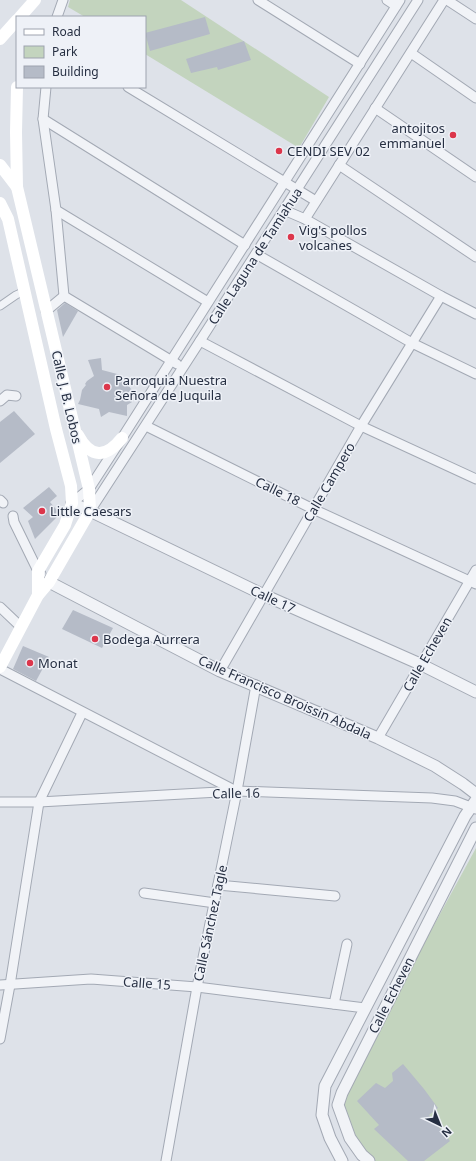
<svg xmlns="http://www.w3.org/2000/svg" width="476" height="1161" font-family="'Noto Sans',sans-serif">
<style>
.green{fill:#c3d4be}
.building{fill:#b5bbc7}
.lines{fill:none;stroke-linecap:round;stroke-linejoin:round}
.pedestrian-casing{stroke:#a3a9b4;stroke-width:9}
.minor-casing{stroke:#a3a9b4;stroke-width:11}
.tertiary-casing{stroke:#a3a9b4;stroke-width:13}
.pedestrian{stroke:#f1f3f7;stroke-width:7}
.minor{stroke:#f1f3f7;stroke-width:9}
.tertiary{stroke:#f1f3f7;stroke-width:11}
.secondary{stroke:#fff;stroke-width:12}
.poi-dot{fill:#dc364b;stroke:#eef1f7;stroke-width:1.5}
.labels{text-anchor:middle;stroke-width:3;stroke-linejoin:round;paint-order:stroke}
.poi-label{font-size:13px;fill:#262f42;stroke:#eef1f7;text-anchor:start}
.street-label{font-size:13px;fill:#262f42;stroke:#eef1f7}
</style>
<rect width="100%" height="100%" fill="#dee2e9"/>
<!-- green -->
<g class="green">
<path d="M70,0h111l148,97 -30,51 -154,-94v-37h-60l-17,-10z"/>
<path d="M476,848v313h-106l-28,-46 2,-25z"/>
</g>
<!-- building -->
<g class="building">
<path d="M205,17l5,17 -60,17 -5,-18z"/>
<path d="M244,41l7,19 -33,10 -1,-3 -26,6 -5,-14z"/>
<path d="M65,303l13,8 -15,26 -6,-27z"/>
<path d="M101,358l1,12 19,5 10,14 -3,4 4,9 -5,3v11l-18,-4 -8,5 -2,-8 -21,-5 2,-4 2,-10 4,-5 -1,-1 2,-3 7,-5 -6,-16z"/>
<path d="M14,411l21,23 -35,29v-41z"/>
<path d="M49,487l8,9 -7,6 10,12 -25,25 -7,-18 5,-4 -10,-9z"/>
<path d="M73,610l40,18 -11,20 -40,-19z"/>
<path d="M23,646l26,11 -13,24 -23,-12z"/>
<path d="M403,1064l21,25 14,19 -9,7 21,26 -26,20h-16l-34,-32 5,-4 -22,-24 19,-18 9,5 8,-7 -1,-8z"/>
</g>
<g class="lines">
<defs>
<path id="pedestrian" d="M0,306l16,-11 9,-4"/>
<g id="minor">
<path d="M258,0l102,64"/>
<path d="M387,0l9,6"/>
<path d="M447,0l29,19"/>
<path d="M57,17l6,-17"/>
<path d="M411,53l65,45"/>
<path d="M46,87l-3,32 13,91 8,86"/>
<path d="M128,87l188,114"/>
<path d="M375,108l101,69"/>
<path d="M43,119l202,126"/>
<path d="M339,165l137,92"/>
<path d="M56,210l152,92"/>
<path d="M284,210l21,9 136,77 35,18"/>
<path d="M305,219l139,-219"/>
<path d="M256,254l156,89 64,31"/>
<path d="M64,296l113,68"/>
<path d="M46,311l18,-15"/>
<path d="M200,341l161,85 115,53"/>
<path d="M0,401l7,-6 9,1"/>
<path d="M146,426l167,83 163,75"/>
<path d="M0,500l3,3"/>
<path d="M72,503l17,-14 33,-51 278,-438"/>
<path d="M90,511l110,-170 218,-341"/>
<path d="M13,516l1,6 24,49 3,3"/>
<path d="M0,607l21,20"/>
<path d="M0,669l236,122"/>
<path d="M220,671l141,-245 80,-130"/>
<path d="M378,738l98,-168"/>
<path d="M0,802h39l198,-11 195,7 23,3 21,8"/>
<path d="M218,885l117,11"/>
<path d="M144,893l71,10"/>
<path d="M0,985l91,-6 106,8 168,21"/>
<path d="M334,1004l13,-60"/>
<path d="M0,1039l10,-54 29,-183 43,-89"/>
<path d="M166,1161l31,-174 40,-196 19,-106"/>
</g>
<g id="tertiary">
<path d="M72,503l18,8 174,84 156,69 56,28"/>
<path d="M49,582l171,89 158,67 57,28 28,18 13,10"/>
<path d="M342,1161l-12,-23 -8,-23 3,-29 140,-270 11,-16"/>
<path d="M369,1161l-7,-6 -12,-17 -12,-33 4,-12 134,-265"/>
</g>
</defs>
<!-- pedestrian casing -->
<use href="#pedestrian" class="pedestrian-casing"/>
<!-- minor casing -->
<use href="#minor" class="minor-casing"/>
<!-- tertiary casing -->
<use href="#tertiary" class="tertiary-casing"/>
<!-- pedestrian -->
<use href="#pedestrian" class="pedestrian"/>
<!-- minor -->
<use href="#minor" class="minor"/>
<!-- tertiary -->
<use href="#tertiary" class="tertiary"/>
<!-- secondary -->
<g class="secondary">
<path d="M20,17l15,-17"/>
<path d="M0,39l17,-19"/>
<path d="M0,165l17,22"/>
<path d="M0,203l8,16 48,210 15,57 1,17 -7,22 -27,46v24"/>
<path d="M78,435c13,24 28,23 44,3"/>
<path d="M0,667l38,-72 11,-13 41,-71 -1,-22 -72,-302 -1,-55 1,-45"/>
</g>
</g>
<!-- markers -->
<g class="poi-dot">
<circle cx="453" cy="135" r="4"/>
<circle cx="279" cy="151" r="4"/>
<circle cx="291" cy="237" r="4"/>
<circle cx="107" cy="387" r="4"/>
<circle cx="42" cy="511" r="4"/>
<circle cx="95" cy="639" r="4"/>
<circle cx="30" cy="663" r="4"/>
</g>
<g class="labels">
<!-- poi labels -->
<g class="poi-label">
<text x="445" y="133" text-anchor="end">antojitos<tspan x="445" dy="15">emmanuel</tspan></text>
<text x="287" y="156">CENDI SEV 02</text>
<text x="299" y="235">Vig's pollos<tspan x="299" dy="15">volcanes</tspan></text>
<text x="115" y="385">Parroquia Nuestra<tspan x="115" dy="15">Señora de Juquila</tspan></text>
<text x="50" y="516">Little Caesars</text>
<text x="103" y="644">Bodega Aurrera</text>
<text x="38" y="668">Monat</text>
</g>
<!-- street labels -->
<g class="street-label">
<text transform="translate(255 256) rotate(-57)" y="5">Calle Laguna de Tamiahua</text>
<text transform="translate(67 397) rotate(77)" y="5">Calle J. B. Lobos</text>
<text transform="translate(329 482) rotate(-60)" y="5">Calle Campero</text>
<text transform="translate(278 491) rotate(26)" y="5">Calle 18</text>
<text transform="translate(273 599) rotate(25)" y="5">Calle 17</text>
<text transform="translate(427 654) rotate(-60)" y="5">Calle Echeven</text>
<text transform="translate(285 697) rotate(24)" y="5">Calle Francisco Broissin Abdala</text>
<text transform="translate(236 793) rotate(-1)" y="5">Calle 16</text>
<text transform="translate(210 923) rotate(-78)" y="5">Calle Sánchez Tagle</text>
<text transform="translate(147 983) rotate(4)" y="5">Calle 15</text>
<text transform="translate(391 995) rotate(-63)" y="5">Calle Echeven</text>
</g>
</g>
<!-- legend -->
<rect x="16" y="16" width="130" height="72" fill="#eef1f7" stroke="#9ea3af"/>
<rect x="24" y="29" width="20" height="6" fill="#ffffff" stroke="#9ea3af"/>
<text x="52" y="36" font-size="12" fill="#262f42">Road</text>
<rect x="24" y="46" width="20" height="12" fill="#c3d4be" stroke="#9ea3af"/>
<text x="52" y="56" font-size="12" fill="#262f42">Park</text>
<rect x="24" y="66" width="20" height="12" fill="#b5bbc7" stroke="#9ea3af"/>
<text x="52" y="76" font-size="12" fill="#262f42">Building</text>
<!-- north arrow -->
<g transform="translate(440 1125) rotate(137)" stroke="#eef1f7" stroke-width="3" paint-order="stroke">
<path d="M0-3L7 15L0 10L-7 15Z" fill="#262f42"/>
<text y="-6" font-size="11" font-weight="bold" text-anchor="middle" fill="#262f42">N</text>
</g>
</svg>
